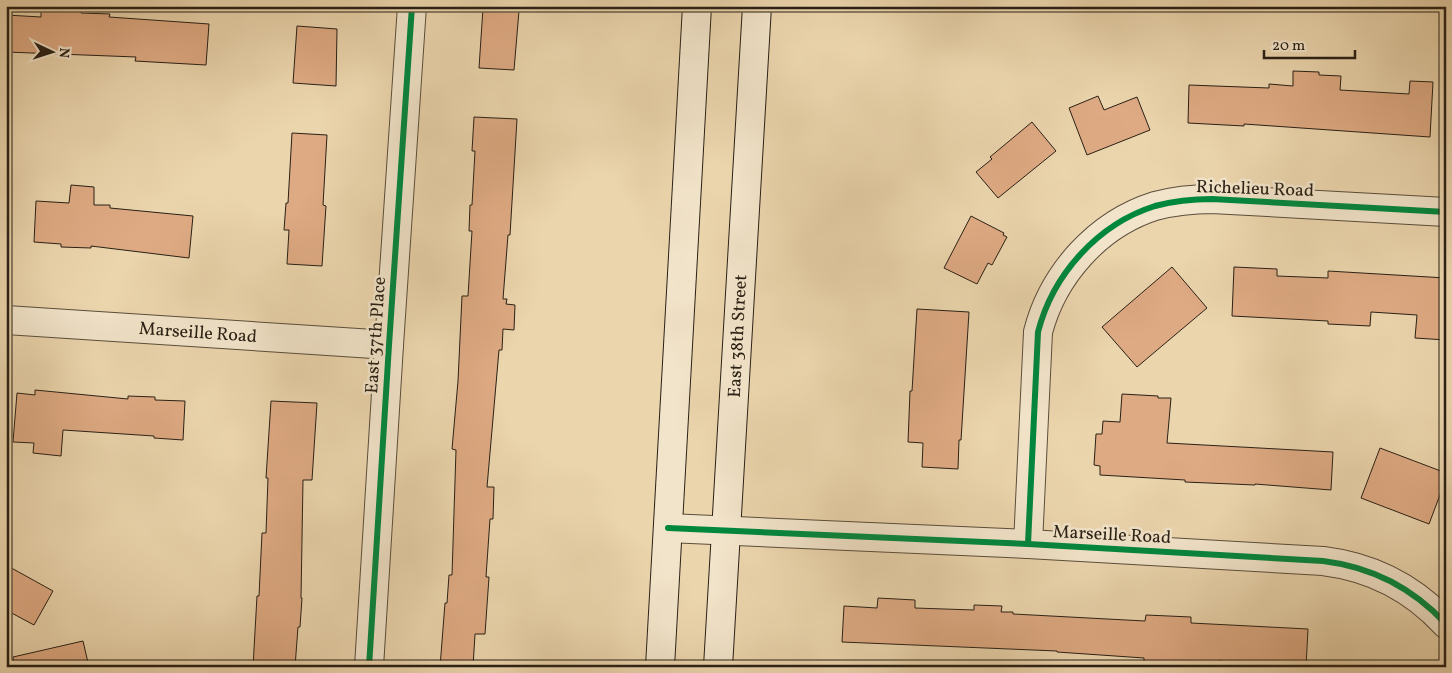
<svg xmlns="http://www.w3.org/2000/svg" width="1452" height="673" font-family="Vollkorn,serif">
<style>
.building{fill:#deaa83;stroke:#292015}
.lines{fill:none;stroke-linecap:round;stroke-linejoin:round}
.street-casing{stroke:#5a4d3b;stroke-width:30}
.secondary-casing{stroke:#292015;stroke-width:30}
.street{stroke:#f2e4ca;stroke-width:28}
.secondary{stroke:#f2e4ca;stroke-width:28}
.cycleway-casing{stroke:#f2e4ca;stroke-width:9}
.cycleway{stroke:#00873e;stroke-width:6}
.labels{text-anchor:middle;stroke-width:5;stroke-linejoin:round;paint-order:stroke}
.street-label{font-size:18px;fill:#292015;stroke:#f2e4ca}
</style>
<rect width="100%" height="100%" fill="#ebd5ad"/>
<filter id="stains"><feTurbulence type="fractalNoise" baseFrequency=".004" numOctaves="4"/><feColorMatrix values="0 0 0 0 .2 0 0 0 0 .09 0 0 0 0 .02 0 0 0 .5 -.17"/></filter>
<radialGradient id="worn" r=".72"><stop offset=".6" stop-color="#630" stop-opacity="0"/><stop offset="1" stop-color="#630" stop-opacity=".3"/></radialGradient>
<!-- building -->
<g class="building">
<path d="M41,7l40,2v4l29,1 -1,3 100,7 -3,41 -71,-4 1,-4 -130,-5v-37l35,2z"/>
<path d="M483,8l36,3 -5,59 -35,-2z"/>
<path d="M297,26l40,3 -1,57 -43,-3z"/>
<path d="M1293,71l26,1v3l22,1 -1,14 69,4 1,-13 23,1 -3,55 -186,-13v2l-56,-3 1,-38 80,3v-4l24,2z"/>
<path d="M1098,96l6,14 33,-13 13,33 -63,25 -18,-47z"/>
<path d="M474,117l43,2 -7,116h-2l-5,64h4l-1,5 9,1 -1,25 -11,-1 -1,21h-3l-12,137h7l-1,32h-3l-4,58h3l-4,57h-10l-2,33h-33l5,-64h2l2,-28h3l4,-125 -4,-1 6,-68 4,-85h6l4,-65h-3l1,-26h2l3,-54h-3z"/>
<path d="M1032,122l24,29 -58,47 -22,-26 16,-13 -2,-2z"/>
<path d="M292,133l35,2 -4,70 3,1 -4,60 -35,-2 2,-34h-5l2,-27h2z"/>
<path d="M71,185l23,2v18h16v3l83,8 -4,42 -98,-12v2l-30,-1v-3l-27,-2 2,-41 33,2z"/>
<path d="M971,216l33,17 -1,2 4,2 -15,28 -4,-2 -11,21 -33,-16z"/>
<path d="M1172,267l35,41 -70,59 -35,-40z"/>
<path d="M1234,267l43,2v7l51,2v-7l118,7v62l-31,-2 2,-23 -46,-3 -1,14 -42,-2v-3l-96,-5z"/>
<path d="M917,309l52,3 -8,128h-2l-1,29 -36,-2 1,-24 -15,-1 2,-51h2z"/>
<path d="M35,390l93,9v-3l27,1v3l30,1 -2,39 -29,-2v-2l-91,-6 -2,26 -28,-3 1,-10 -21,-1 4,-49 18,2z"/>
<path d="M1122,394l36,2v2h13l-4,45 166,9 -2,38 -76,-6v1l-70,-3v-2l-85,-5v-9l-6,-1 2,-31h6l1,-13 17,1z"/>
<path d="M271,401l46,2 -5,77h-9l-2,118h1l-2,29h-2l-3,40h-42l4,-71h2l3,-63h4l2,-55h-2z"/>
<path d="M1380,448l66,25v6l-17,45 -68,-26z"/>
<path d="M6,565l47,26 -19,34 -28,-15z"/>
<path d="M878,598l37,2v8l59,2v-5l28,1 -1,6h12v2l132,7 1,-6 45,2v6l117,6 -2,38 -88,-6v6h-74v-9l-87,-6v-1l-215,-9 2,-36 33,2z"/>
<path d="M83,641l6,26h-75l-1,-10z"/>
</g>
<g class="lines">
<defs>
<g id="street">
<path d="M6,320l383,25"/>
<path d="M668,528l360,16 295,17c49,6 89,26 123,63"/>
<path d="M1028,544l10,-212c15,-58 60,-108 117,-126 19,-5 38,-7 57,-7l234,13"/>
<path d="M369,667l20,-322 23,-339"/>
</g>
<g id="secondary">
<path d="M660,667l37,-661"/>
<path d="M718,667l39,-661"/>
</g>
</defs>
<!-- street casing -->
<use href="#street" class="street-casing"/>
<!-- secondary casing -->
<use href="#secondary" class="secondary-casing"/>
<!-- street -->
<use href="#street" class="street"/>
<!-- secondary -->
<use href="#secondary" class="secondary"/>
<defs>
<g id="cycleway">
<path d="M668,528l360,16 295,17c49,6 89,26 123,63"/>
<path d="M1028,544l10,-212c15,-58 60,-108 117,-126 19,-5 38,-7 57,-7l234,13"/>
<path d="M369,667l20,-322 23,-339"/>
</g>
</defs>
<!-- cycleway casing -->
<use href="#cycleway" class="cycleway-casing"/>
<!-- cycleway -->
<use href="#cycleway" class="cycleway"/>
</g>
<g class="labels">
<!-- street labels -->
<g class="street-label">
<text transform="translate(1255 188) rotate(2)" y="6">Richelieu Road</text>
<text transform="translate(198 332) rotate(4)" y="6">Marseille Road</text>
<text transform="translate(375 335) rotate(-86)" y="6">East 37th Place</text>
<text transform="translate(737 336) rotate(-87)" y="6">East 38th Street</text>
<text transform="translate(1112 534) rotate(3)" y="6">Marseille Road</text>
</g>
</g>
<!-- margin -->
<rect width="1452" height="673" fill="none" stroke="#ebd5ad" stroke-width="25"/>
<rect x="8" y="8" width="1437" height="658" fill="none" stroke="#292015" stroke-width="2.5"/>
<rect x="12" y="12" width="1427" height="648" fill="none" stroke="#292015"/>
<!-- north arrow -->
<g transform="translate(52 52) rotate(94)" stroke="#f2e4ca" stroke-width="4" paint-order="stroke">
<path d="M0-4L9 19L0 12L-9 19Z" fill="#292015"/>
<text y="-8" font-size="14" font-weight="bold" text-anchor="middle" fill="#292015">N</text>
</g>
<!-- scale -->
<path d="M1264 50v8h91v-8" fill="none" stroke="#292015" stroke-width="2.5"/>
<text x="1272" y="50" font-size="15" fill="#292015" stroke="#f2e4ca" stroke-width="4" paint-order="stroke">20 m</text>
<rect width="100%" height="100%" filter="url(#stains)"/>
<rect width="100%" height="100%" fill="url(#worn)"/>
</svg>
